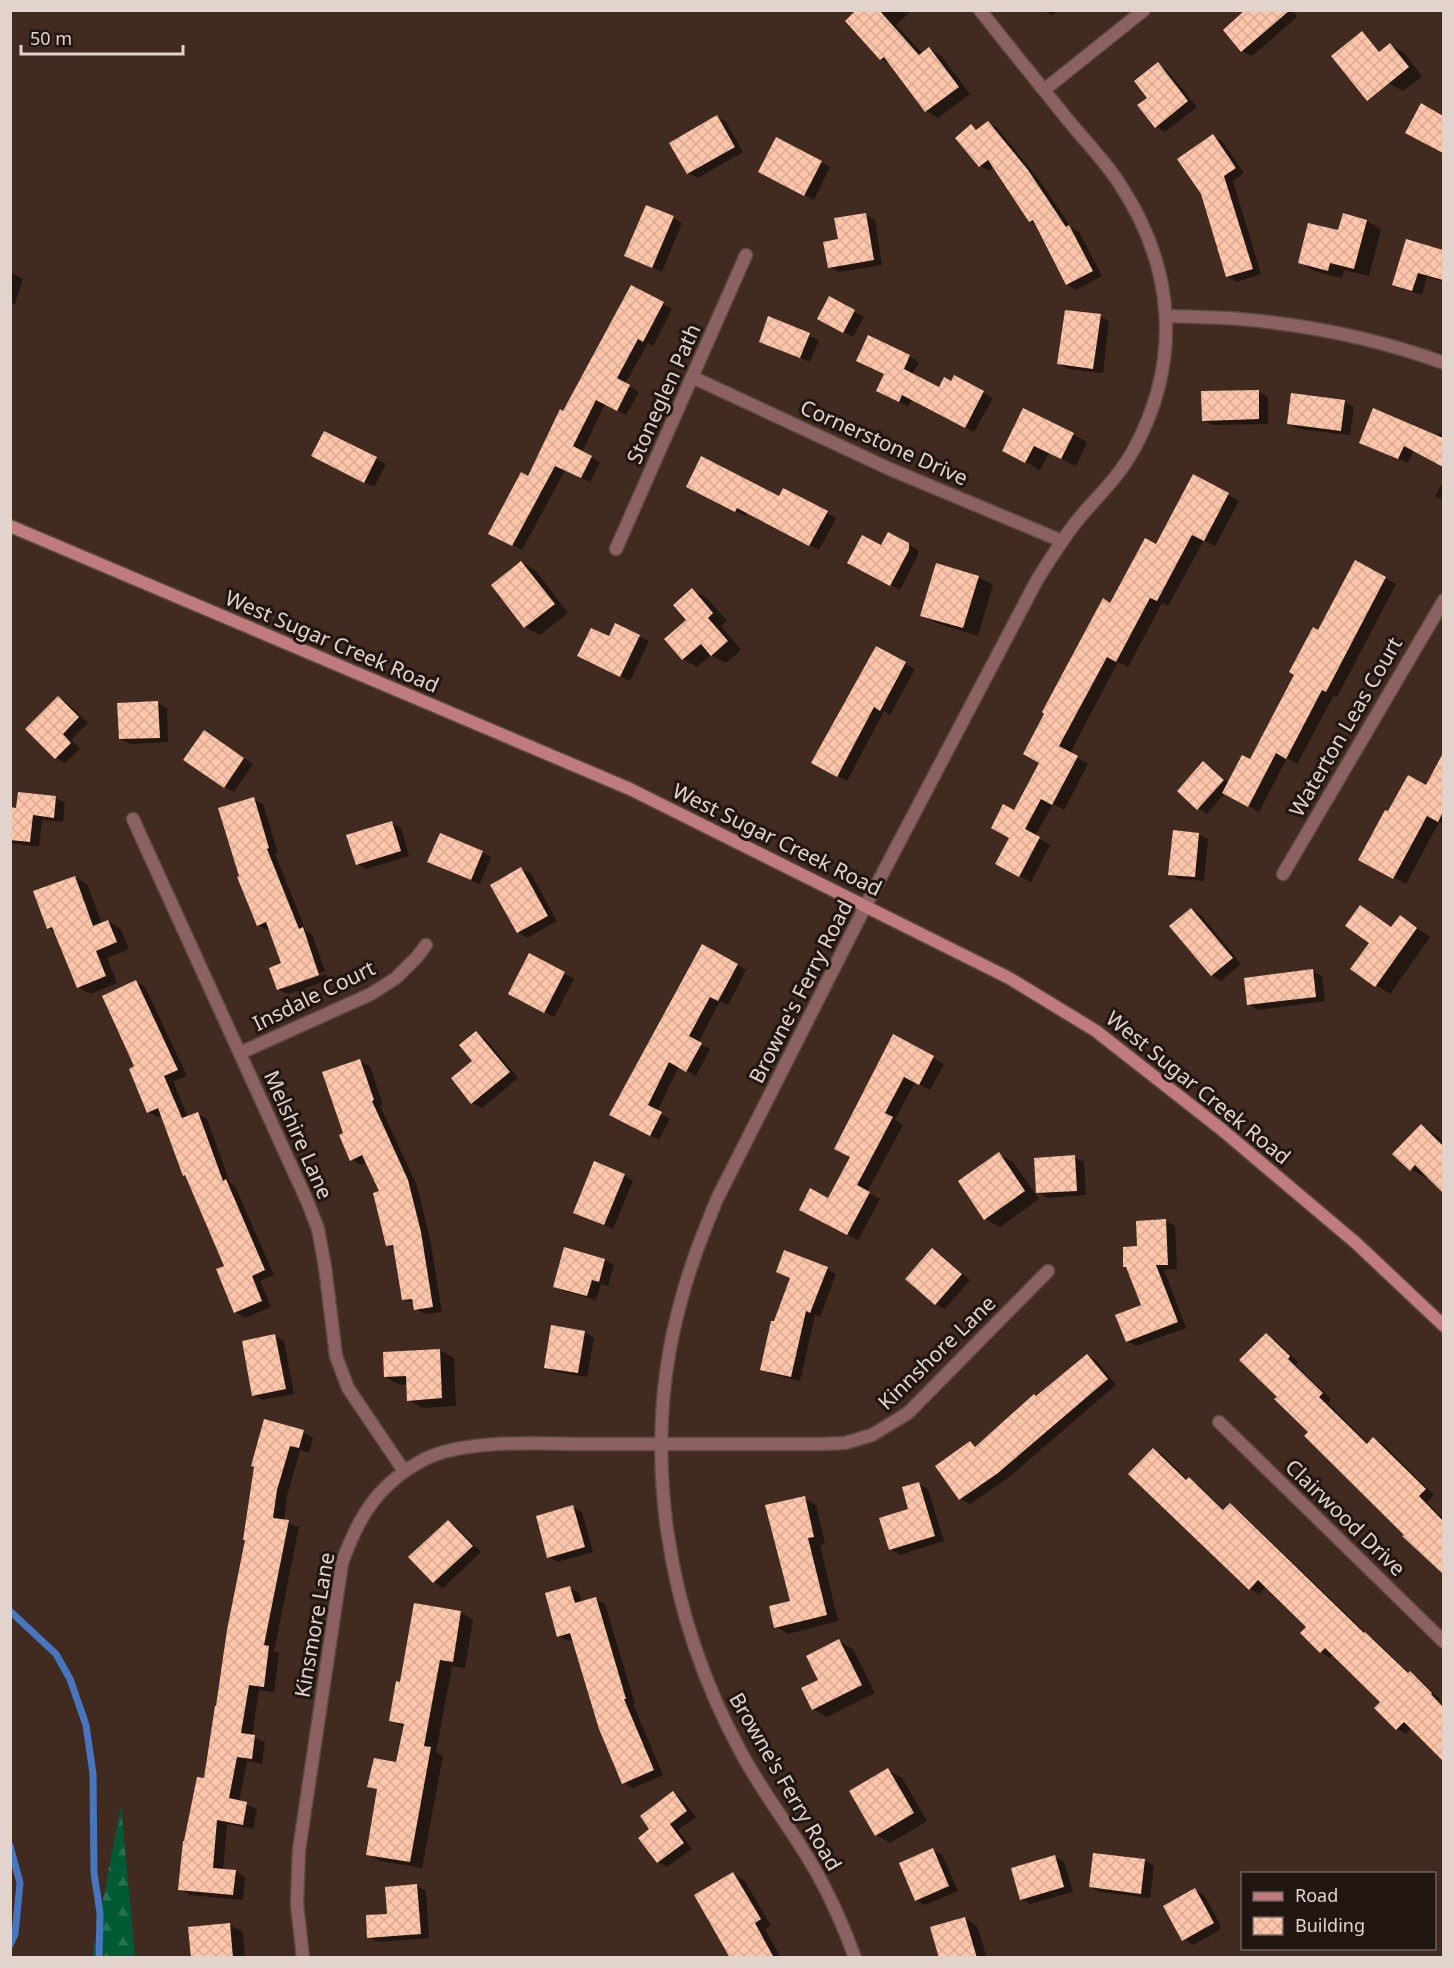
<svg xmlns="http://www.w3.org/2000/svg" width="1454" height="1968" font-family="'Noto Sans',sans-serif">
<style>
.forest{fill:url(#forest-firs)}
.shadow{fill:#0007}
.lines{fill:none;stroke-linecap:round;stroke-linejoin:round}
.stream{stroke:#4776bf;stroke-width:7}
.building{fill:url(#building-cross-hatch)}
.street-casing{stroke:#5e493f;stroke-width:15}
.secondary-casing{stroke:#5e493f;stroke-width:15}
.street{stroke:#8c6162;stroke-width:12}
.secondary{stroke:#bf7b7d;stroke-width:12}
.labels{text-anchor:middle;stroke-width:6;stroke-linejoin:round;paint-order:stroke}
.street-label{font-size:21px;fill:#e2d3cc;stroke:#211611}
</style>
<defs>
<pattern id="forest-firs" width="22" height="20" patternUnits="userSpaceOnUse" patternTransform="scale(1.5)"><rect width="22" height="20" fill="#005b35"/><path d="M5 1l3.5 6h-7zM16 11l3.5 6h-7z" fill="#257251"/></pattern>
<pattern id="building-cross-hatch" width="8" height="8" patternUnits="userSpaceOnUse" patternTransform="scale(1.5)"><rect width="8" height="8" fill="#fdc5a9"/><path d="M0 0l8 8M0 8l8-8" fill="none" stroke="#d8aa93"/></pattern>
</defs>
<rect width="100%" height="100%" fill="#412b20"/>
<!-- forest -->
<path class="forest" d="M121,1806l14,151h-43z"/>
<!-- shadow -->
<g class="shadow">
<path d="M858,10h49l2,3 -13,12 27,29 7,-5 11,7 29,38 -32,24 -12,-7 -34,-46 -11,-6z"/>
<path d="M1043,10h15l-6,6z"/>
<path d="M1247,10h45l5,7 -45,39 -10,-5 -17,-21z"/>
<path d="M1390,44l14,9 18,23 -19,15 -14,-8z"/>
<path d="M1158,64l9,6 30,37 -32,25 -9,-5 -7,-29z"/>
<path d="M717,117l9,5 17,30 -45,26 -10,-5z"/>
<path d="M988,123l9,5 40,49 34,50 8,5 23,44 -26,14 -9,-6 -30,-59 -7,-4 -36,-54 -5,4 -9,-5 -9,-40 8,4z"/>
<path d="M1213,136l9,5 22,32 -11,8 28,93 -24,8 -10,-6z"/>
<path d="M821,162l9,5 -16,33 -45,-23z"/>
<path d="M866,215l9,5 7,45 -43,7 -10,-5 10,-26z"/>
<path d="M673,218l9,5 -20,49 -36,-16z"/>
<path d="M1367,221l14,8 -12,47 -25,-6 -2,8 -28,-7 -14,-9 40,-30z"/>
<path d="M1407,241l37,11v30l-17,-5 -5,18 -19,-6 -10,-5z"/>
<path d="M10,272l13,7 -8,25 -5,-1z"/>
<path d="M632,287l40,22 -19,37 -5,-3 -23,41 14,8 -13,23 -21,-11 -23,48 18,10 -10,20 -25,-12 -43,80 -32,-17 38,-55z"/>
<path d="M829,298l35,19 -11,20 -34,-19z"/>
<path d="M1100,316l9,5 -6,52 -35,-4 -9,-5z"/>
<path d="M769,318l50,22 -9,22 -50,-21z"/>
<path d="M909,356l10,6 -7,13 28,14 12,-6 3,-6 38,21 -19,34 -62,-33 -4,7 -21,-10 -1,-22z"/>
<path d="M1258,391l10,6v27l-55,1 -10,-5z"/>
<path d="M1344,402l10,5 -4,28 -52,-6 -9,-6z"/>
<path d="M325,433l61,31 -12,23 -52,-26z"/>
<path d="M1439,433l5,2v30l-30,-16 -6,14 -47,-21 76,-5z"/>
<path d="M1073,434l14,8 -11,24 -27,-13 -9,17 -37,-20z"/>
<path d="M1194,476l45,25 -24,45 -11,-6 -36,66 -6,-3 -34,64 -10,-5 -48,91 18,11 -24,46 -11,-6 -18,32 15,9 -19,37 -23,-12 7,-58 26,-49 70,-158 46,-59z"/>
<path d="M1444,480v20l-9,-4z"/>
<path d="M697,491l82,7 48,15 9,5 -17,32 -72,-38 -2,4z"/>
<path d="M888,534l30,16v5l-18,35 -41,-22 22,-21z"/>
<path d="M522,562l14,9 32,42 -28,22 -15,-8 -32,-42z"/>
<path d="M978,577l15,8 -15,51 -42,-13 -15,-8z"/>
<path d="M1385,578l11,6 -59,113 -3,-2 -37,69 -10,-6 -28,54 -34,-19 -18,21 -9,-6 6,-45 9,6 16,14 21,-22 69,-129z"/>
<path d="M692,590l15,8 20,23 -6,5 20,24 -15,13 -15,-8 -14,12 -14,-8z"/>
<path d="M616,625l33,16 -19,40 -42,-20 21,-23z"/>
<path d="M876,648l39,21 -25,46 -6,-4 -37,70 -34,-18z"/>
<path d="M58,697l9,6 21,20 -17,17 9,9 -15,14 -9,-5z"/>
<path d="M158,703l9,5 1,34 -38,2 -10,-5z"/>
<path d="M213,737l40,27 -19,28 -10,-5z"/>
<path d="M1440,763l4,2v59l-5,-2 -33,62 -34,-18 16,-53 38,-26z"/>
<path d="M19,793l37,5 9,5 -2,19 -21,-2 -3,27 -29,-4v-34l7,1z"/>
<path d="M253,799l10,5 15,49 -3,1 31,77 6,3 13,37 -42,15v3l43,-15 2,6 -40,14 -10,-5 5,-25 -12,-35 -4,1 -9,-5z"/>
<path d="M391,823l10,5 8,28 -43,13 -9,-5z"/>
<path d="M1198,834l10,5 -4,42 -25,-2 -9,-5z"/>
<path d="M482,852l9,5 -11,27 -42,-17z"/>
<path d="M521,869l10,5 26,47 -30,17 -9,-6z"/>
<path d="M75,877l12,7 15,40 6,-3 12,7 9,21 -22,9 10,25 -26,11 -13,-7 -22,-54 -8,-5z"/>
<path d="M1192,909l9,6 40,49 -20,17 -9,-6z"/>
<path d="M1400,917l30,20 -40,57 -14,-9 17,-57z"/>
<path d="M703,946l43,24 -18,35 -8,-4 -22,42 12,6 -14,27 -17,-10 -22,46 13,7 -11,21 -38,-20z"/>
<path d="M530,955l44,24 -20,38 -44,-24z"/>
<path d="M1312,971l10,5 3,25 -67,9 -10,-6z"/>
<path d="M136,982l9,5 42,89 -14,5 15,37 10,-4 9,5 23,64 5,3 39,89 -14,6 11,26 -26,11 -9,-6 -10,-45 -39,-91 -3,-1 -22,-60 -4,2 -10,-5 -12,-45z"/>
<path d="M476,1033l9,5 33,40 -36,30 -10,-5z"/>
<path d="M893,1036l51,28 -14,26 -15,-8 -20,38 8,5 -36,67 13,7 -22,41 -47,-25 18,-15 22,-43z"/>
<path d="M360,1061l10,5 13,39 -3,1 37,80 13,53 12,73 -17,2 -9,-5 -1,-5 -12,-5 -8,-49 -8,-5 -6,-53 -14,-30 -6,3 -10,-6 -7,-25z"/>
<path d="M1421,1126l14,8 9,8v49l-17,-16 -2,3 -14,-9z"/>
<path d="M999,1154l14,8 26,37 -39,28 -15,-8z"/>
<path d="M1074,1157l10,5 2,33 -39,3 -9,-6z"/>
<path d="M624,1175l9,6 -20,48 -38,-17z"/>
<path d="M1166,1221l9,5 2,43 -13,1 22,58 -50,18 -9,-5 16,-35 -4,-58z"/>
<path d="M932,1250l9,5 29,25 -25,29 -9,-5z"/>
<path d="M605,1260l9,5 -6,21 -7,-2 -5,16 -32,-9 -9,-5z"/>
<path d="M827,1269l9,5 -16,43 -5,-2 -15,66 -29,-7 -9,-5 13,-46 17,-44 -14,-7z"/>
<path d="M585,1332l9,6 -7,39 -32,-5 -9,-5z"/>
<path d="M1266,1335l9,5 23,22 -2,3 35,34 -3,4 41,41 5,-5 9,5 51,51 -7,7 17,17v54l-39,-37 1,-1 -127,-138z"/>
<path d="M275,1336l9,5 10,53 -31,6 -9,-5z"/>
<path d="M439,1350l15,8 2,48 -33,2 -14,-8 -1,-16 -8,1 -15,-8z"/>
<path d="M1088,1356l9,5 19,24 -108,93 -38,26 -10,-5 11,-56 6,4z"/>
<path d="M303,1432l10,6 -4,15 -9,-3 -13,46 -3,25 15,6 -25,124 5,2 -5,39 -15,-2 -7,46 13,6 -3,22 -15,-3 -8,41 18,7 -4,20 -26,-5 -4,46 12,1 10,6 -2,23 -53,-5 -10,-6 25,-109 41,-240 10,-73z"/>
<path d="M1153,1449l10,6 25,25 10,4 27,26 5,-5 9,6 129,124 6,4 35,34 10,6 21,20 -1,1 5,5v54l-32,-31 -6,6 -9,-5 -15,-27 -49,-48 -3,4 -9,-6 -19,-19 6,-6 -41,-41 -8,8 -9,-5z"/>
<path d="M918,1484l10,5 16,52 -44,14 -9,-6 19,-39z"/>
<path d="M804,1498l12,7 9,39 -5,1 18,76 -50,13 -12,-7 16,-25 -25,-95z"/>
<path d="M573,1507l9,5 11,40 -35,10 -10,-5z"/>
<path d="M448,1521l9,6 24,25 -38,36 -9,-6z"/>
<path d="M570,1588l9,5 3,10 14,-4 9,5 30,100h-2l30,71 -30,13 -9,-5 -50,-143 -6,1 -10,-5z"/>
<path d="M415,1605l46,7 12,8 -8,48 -13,-2 -16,86 7,4 -21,112 -42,-7 -12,-7 10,-63 -9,-5 28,-22 8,-36 -15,-8 11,-36z"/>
<path d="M839,1641l14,8 22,44 -48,24 -14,-8z"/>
<path d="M888,1770l14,8 25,43 -37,22 -14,-8z"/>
<path d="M673,1793l9,6 14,18 -18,13 14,19 -25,18 -9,-5 -6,-33z"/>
<path d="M933,1850l9,5 16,36 -33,14 -9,-5z"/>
<path d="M1055,1857l9,5 9,30 -43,12 -9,-5z"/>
<path d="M1145,1861l9,5 -4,32 -50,-6 -10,-5z"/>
<path d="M733,1874l11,6 27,46 -6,3 16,29h-50z"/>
<path d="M417,1886l9,5 3,47 -51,4 -9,-5z"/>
<path d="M1195,1890l9,5 16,29v6l-27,15 -9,-6z"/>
<path d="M965,1918l12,8 10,32h-46z"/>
<path d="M230,1925l13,7 2,26h-53z"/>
</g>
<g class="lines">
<!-- stream -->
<g class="stream">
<path d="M10,1611l46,43 14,25 16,46 7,49 1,99 6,40 -1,45"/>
<path d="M10,1846l10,37 -5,51 -5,11"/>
</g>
</g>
<!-- building -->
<g class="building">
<path d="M856,10h23l40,45 10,-8 30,40 -34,25 -41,-55 -4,3 -35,-39z"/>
<path d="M1245,10h45l-49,42 -18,-22z"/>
<path d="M1362,31l17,21 11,-9 19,24 -42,34 -36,-45z"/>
<path d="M1158,62l30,39 -33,27 -18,-23 10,-7 -13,-17z"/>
<path d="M1421,103l22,13v37l-38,-20z"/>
<path d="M717,115l18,32 -48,27 -18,-31z"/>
<path d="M988,121l40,49 38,57 3,-2 24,46 -27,14 -33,-65 -4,2 -41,-62 -9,7 -24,-29 16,-14 5,6z"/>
<path d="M1213,134l23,34 -12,8 29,93 -27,8 -25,-83 -24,-35z"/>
<path d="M776,137l46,24 -18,35 -46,-24z"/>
<path d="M646,205l28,11 -22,52 -28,-12z"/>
<path d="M866,213l8,47 -46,8 -5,-26 15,-3 -4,-21z"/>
<path d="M1343,213l24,7 -13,49 -24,-6 -2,8 -30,-8 10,-40 30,7z"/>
<path d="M1406,239l37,11v30l-25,-7 -6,18 -20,-6z"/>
<path d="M631,285l33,17 -21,40 -5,-3 -21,39 13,7 -13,26 -21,-11 -23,46 19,10 -11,22 -26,-12 -43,80 -24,-12 33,-62 7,4 32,-67 3,2z"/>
<path d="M829,296l26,14 -12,23 -26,-14z"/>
<path d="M1065,310l36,4 -8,55 -36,-5z"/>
<path d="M768,316l42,17 -10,25 -41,-16z"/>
<path d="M868,335l42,20 -6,14 35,18 5,-10 7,4 3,-6 30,16 -19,37 -63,-33 -3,7 -23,-11 8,-17 -28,-13z"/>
<path d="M1259,390v29l-57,2 -1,-30z"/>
<path d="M1291,393l54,7 -4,31 -54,-7z"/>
<path d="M1023,408l51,25 -13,26 -27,-13 -9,17 -23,-12z"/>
<path d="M1373,408l70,30v29l-39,-21 -6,13 -39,-16z"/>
<path d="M324,431l53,26 -13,26 -53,-27z"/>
<path d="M701,456l78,40 4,-8 45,23 -19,35 -72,-38 -2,4 -49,-25z"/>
<path d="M1193,474l36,19 -25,48 -12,-6 -35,66 -7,-3 -34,64 -9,-5 -48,89 19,10 -26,49 -11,-6 -16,30 15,8 -21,40 -24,-13 14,-26 -18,-10 12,-24 11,6 25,-47 -16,-9 21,-40 -2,-2 61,-114 7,5 35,-65 11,6z"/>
<path d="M888,532l21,11v7l-19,36 -43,-23 15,-28 19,10z"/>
<path d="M1355,560l31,17 -60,115 -4,-2 -36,69 -10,-6 -28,54 -26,-14 20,-38 8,4 44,-84 -5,-3 24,-45 5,3z"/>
<path d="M521,561l34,43 -31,24 -33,-43z"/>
<path d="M936,563l43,13 -16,52 -43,-12z"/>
<path d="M692,588l21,25 -5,5 20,23 -17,15 -10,-12 -19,16 -18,-21 22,-19 -13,-15z"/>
<path d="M615,623l25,12 -20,42 -43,-21 14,-28 18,8z"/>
<path d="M876,646l30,16 -26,49 -6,-4 -37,70 -26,-14z"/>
<path d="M58,696l21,21 -16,17 8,9 -16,16 -30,-30z"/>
<path d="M158,701l2,37 -41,1 -2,-36z"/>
<path d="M204,730l40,28 -20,30 -41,-28z"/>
<path d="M1443,753v59l-5,10 -11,-6 -34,63 -35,-19 27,-50 3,1 20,-36 18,10z"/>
<path d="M1203,761l21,19 -27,30 -20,-19z"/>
<path d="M18,792l38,4 -2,22 -21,-3 -3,27 -20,-2v-33l6,1z"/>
<path d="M254,797l15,51 -2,1 32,80 4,-2 16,48 -42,15 -8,-22 12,-5 -15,-41 -9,4 -20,-49 2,-1 -21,-68z"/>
<path d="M392,821l9,30 -45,14 -10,-30z"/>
<path d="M1173,830l26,3 -4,44 -27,-2z"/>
<path d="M440,833l43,18 -12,29 -44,-18z"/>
<path d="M521,867l27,49 -31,17 -27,-48z"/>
<path d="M75,876l18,50 15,-6 9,22 -21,9 10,25 -29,12 -25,-61 -5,2 -14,-38z"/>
<path d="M1360,905l31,22 9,-12 17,13 -42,59 -25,-18 19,-26 -24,-17z"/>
<path d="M1191,908l42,50 -22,18 -42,-50z"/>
<path d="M702,944l36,20 -20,37 -8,-4 -21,39 13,7 -16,29 -17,-10 -21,43 14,7 -12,24 -41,-21z"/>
<path d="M529,953l36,19 -21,41 -36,-19z"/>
<path d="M1313,969l3,28 -69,8 -3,-27z"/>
<path d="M136,980l42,90 -14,6 18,42 16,-6 25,69 3,-2 39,91 -13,6 10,25 -28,12 -18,-44 8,-3 -39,-91 -2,1 -25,-68 -11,5 -18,-44 5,-3 -32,-70z"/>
<path d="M476,1031l34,41 -39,32 -20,-26 21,-17 -13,-16z"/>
<path d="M893,1034l41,22 -15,29 -15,-8 -19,36 8,4 -36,68 13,7 -23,43 -48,-25 11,-22 18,10 22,-41 -16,-8z"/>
<path d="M360,1059l14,41 -2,1 36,79 13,52 12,75 -19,3 -2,-11 -10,1 -9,-55 -7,1 -13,-53 6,-2 -17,-36 -12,6 -11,-26 4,-2 -21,-61z"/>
<path d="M1421,1124l22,22v47l-28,-28 -5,6 -18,-17z"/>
<path d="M999,1152l26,39 -41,29 -26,-39z"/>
<path d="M1075,1155l2,36 -41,2 -2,-35z"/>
<path d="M594,1161l31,13 -21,51 -31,-12z"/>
<path d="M1166,1219l2,46h-12l22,57 -52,20 -11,-27 26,-10 -15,-38h-3v-20l14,-1 -1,-25z"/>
<path d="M564,1247l41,12 -6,23 -7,-2 -5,16 -34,-9z"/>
<path d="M932,1248l30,26 -27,31 -30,-26z"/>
<path d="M784,1250l44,17 -18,46 -4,-2 -15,66 -31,-7 11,-49h3l16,-43 -14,-6z"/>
<path d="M551,1325l34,6 -7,42 -34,-5z"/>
<path d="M1266,1333l24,23 -2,3 35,34 -4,4 48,47 6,-7 53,52 -7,7 24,25v53l-41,-38 2,-1 -100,-99 4,-4 -34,-33 3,-2 -38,-37z"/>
<path d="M275,1334l11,55 -34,7 -10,-55z"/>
<path d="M440,1349l2,49 -35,3 -1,-25 -22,1 -1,-25z"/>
<path d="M1087,1354l21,25 -110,94 -39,27 -24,-34 35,-25 5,6 59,-53 2,2z"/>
<path d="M264,1419l40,11 -5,18 -9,-2 -13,44 -4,28 16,2 -25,125 5,1 -5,41 -15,-2 -8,48 14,2 -3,24 -15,-2 -8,41 18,4 -4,23 -26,-5 -4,48 23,2 -3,25 -55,-5 5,-49h1l13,-64 7,1 11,-72h1l11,-76 18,-90h-2l11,-73 -3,-1z"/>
<path d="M1153,1448l33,32 3,-3 34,33 7,-7 134,130 1,-1 43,41 2,-2 22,22 -1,1 12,13v54l-39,-39 -8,8 -22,-22 6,-6 -55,-54 -5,5 -20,-20 6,-6 -48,-47 -9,10 -121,-116z"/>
<path d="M919,1482l16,54 -46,14 -10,-32 29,-9 -6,-22z"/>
<path d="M805,1496l9,41 -6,1 19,77 -53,13 -5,-22 21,-5 -25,-96z"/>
<path d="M573,1505l12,42 -38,11 -11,-42z"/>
<path d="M448,1520l25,26 -40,37 -25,-26z"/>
<path d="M570,1586l5,17 21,-6 30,102h-2l30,71 -32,14 -23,-55 -29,-96 -13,4 -12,-44z"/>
<path d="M414,1603l47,8 -8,51 -13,-2 -16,86 7,1 -21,115 -44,-7 11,-66 -10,-2 7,-29 22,4 8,-38 -15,-3 7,-40 4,1z"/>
<path d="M839,1639l23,46 -50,25 -11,-22 17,-8 -12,-24z"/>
<path d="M888,1768l26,45 -39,23 -26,-45z"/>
<path d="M673,1791l14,20 -17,13 14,19 -27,20 -19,-25 11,-9 -9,-13z"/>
<path d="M933,1848l16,38 -34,15 -16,-38z"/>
<path d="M1093,1853l52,6 -4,35 -52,-7z"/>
<path d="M1055,1855l9,32 -44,13 -9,-32z"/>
<path d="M733,1872l28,47 -6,4 19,35h-44l-36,-63z"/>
<path d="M417,1884l4,50 -54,4 -1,-23 21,-1 -2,-27z"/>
<path d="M1195,1888l19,35 -32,18 -19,-35z"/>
<path d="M965,1917l12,41h-38l-9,-31z"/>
<path d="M230,1923l3,35h-42l-3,-31z"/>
</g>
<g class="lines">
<defs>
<g id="street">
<path d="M1044,90l100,-80"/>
<path d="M1166,316c25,1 50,1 74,3 69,6 138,20 204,44"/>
<path d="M692,377l200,93 170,71"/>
<path d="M616,549l130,-294"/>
<path d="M133,819l175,384 10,26 7,38 11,89 12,32 56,83"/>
<path d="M1283,874l161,-274"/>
<path d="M240,1053l131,-59 25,-16 21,-21 9,-12"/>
<path d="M1219,1422l225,220"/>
<path d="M303,1958l-6,-54 2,-54 43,-287c17,-48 37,-80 83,-104 42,-21 120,-15 167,-15 77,0 153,0 229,0l24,-1 27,-8 36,-22 140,-142"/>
<path d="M855,1958c-12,-33 -26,-65 -44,-95 -21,-36 -48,-70 -68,-107 -76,-138 -105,-305 -61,-459 9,-34 22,-66 35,-98l149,-294 171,-325c14,-22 27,-44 44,-64 19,-22 39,-41 53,-67 48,-88 41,-182 -15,-266 -14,-22 -34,-42 -51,-63 -29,-36 -59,-73 -88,-110"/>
</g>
<path id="secondary" d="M10,526l620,263 379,189 87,53 125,98 135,114 88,83"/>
</defs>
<!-- street casing -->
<use href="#street" class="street-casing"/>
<!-- secondary casing -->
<use href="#secondary" class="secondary-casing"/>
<!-- street -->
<use href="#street" class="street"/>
<!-- secondary -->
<use href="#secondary" class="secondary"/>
</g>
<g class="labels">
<!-- street labels -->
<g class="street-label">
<text transform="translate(664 394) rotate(-66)" y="7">Stoneglen Path</text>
<text transform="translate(884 443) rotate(24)" y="7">Cornerstone Drive</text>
<text transform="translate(332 642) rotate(23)" y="7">West Sugar Creek Road</text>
<text transform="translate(1346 727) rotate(-60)" y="7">Waterton Leas Court</text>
<text transform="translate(777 840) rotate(26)" y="7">West Sugar Creek Road</text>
<text transform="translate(801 992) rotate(-63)" y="7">Browne's Ferry Road</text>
<text transform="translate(314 996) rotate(-26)" y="7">Insdale Court</text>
<text transform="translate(1198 1088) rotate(39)" y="7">West Sugar Creek Road</text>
<text transform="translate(298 1135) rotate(66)" y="7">Melshire Lane</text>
<text transform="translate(937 1353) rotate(-44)" y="7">Kinnshore Lane</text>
<text transform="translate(1345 1518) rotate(44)" y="7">Clairwood Drive</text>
<text transform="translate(315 1625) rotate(-80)" y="7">Kinsmore Lane</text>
<text transform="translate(785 1782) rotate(60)" y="7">Browne's Ferry Road</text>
</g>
</g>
<!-- border -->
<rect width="1454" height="1968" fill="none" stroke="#e2d3cc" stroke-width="24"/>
<!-- legend -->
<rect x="1241" y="1872" width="195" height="78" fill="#211611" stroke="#6e625c" stroke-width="1.5"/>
<rect x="1253" y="1892" width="30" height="9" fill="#bf7b7d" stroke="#6e625c" stroke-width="1.5"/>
<text x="1295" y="1902" font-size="18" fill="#e2d3cc">Road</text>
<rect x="1253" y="1917" width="30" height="18" fill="url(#building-cross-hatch)" stroke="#6e625c" stroke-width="1.5"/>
<text x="1295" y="1932" font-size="18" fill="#e2d3cc">Building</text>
<!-- scale -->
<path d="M21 45v9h162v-9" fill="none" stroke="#e2d3cc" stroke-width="3"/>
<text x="30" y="45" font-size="18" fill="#e2d3cc" stroke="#211611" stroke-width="4.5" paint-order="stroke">50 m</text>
</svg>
